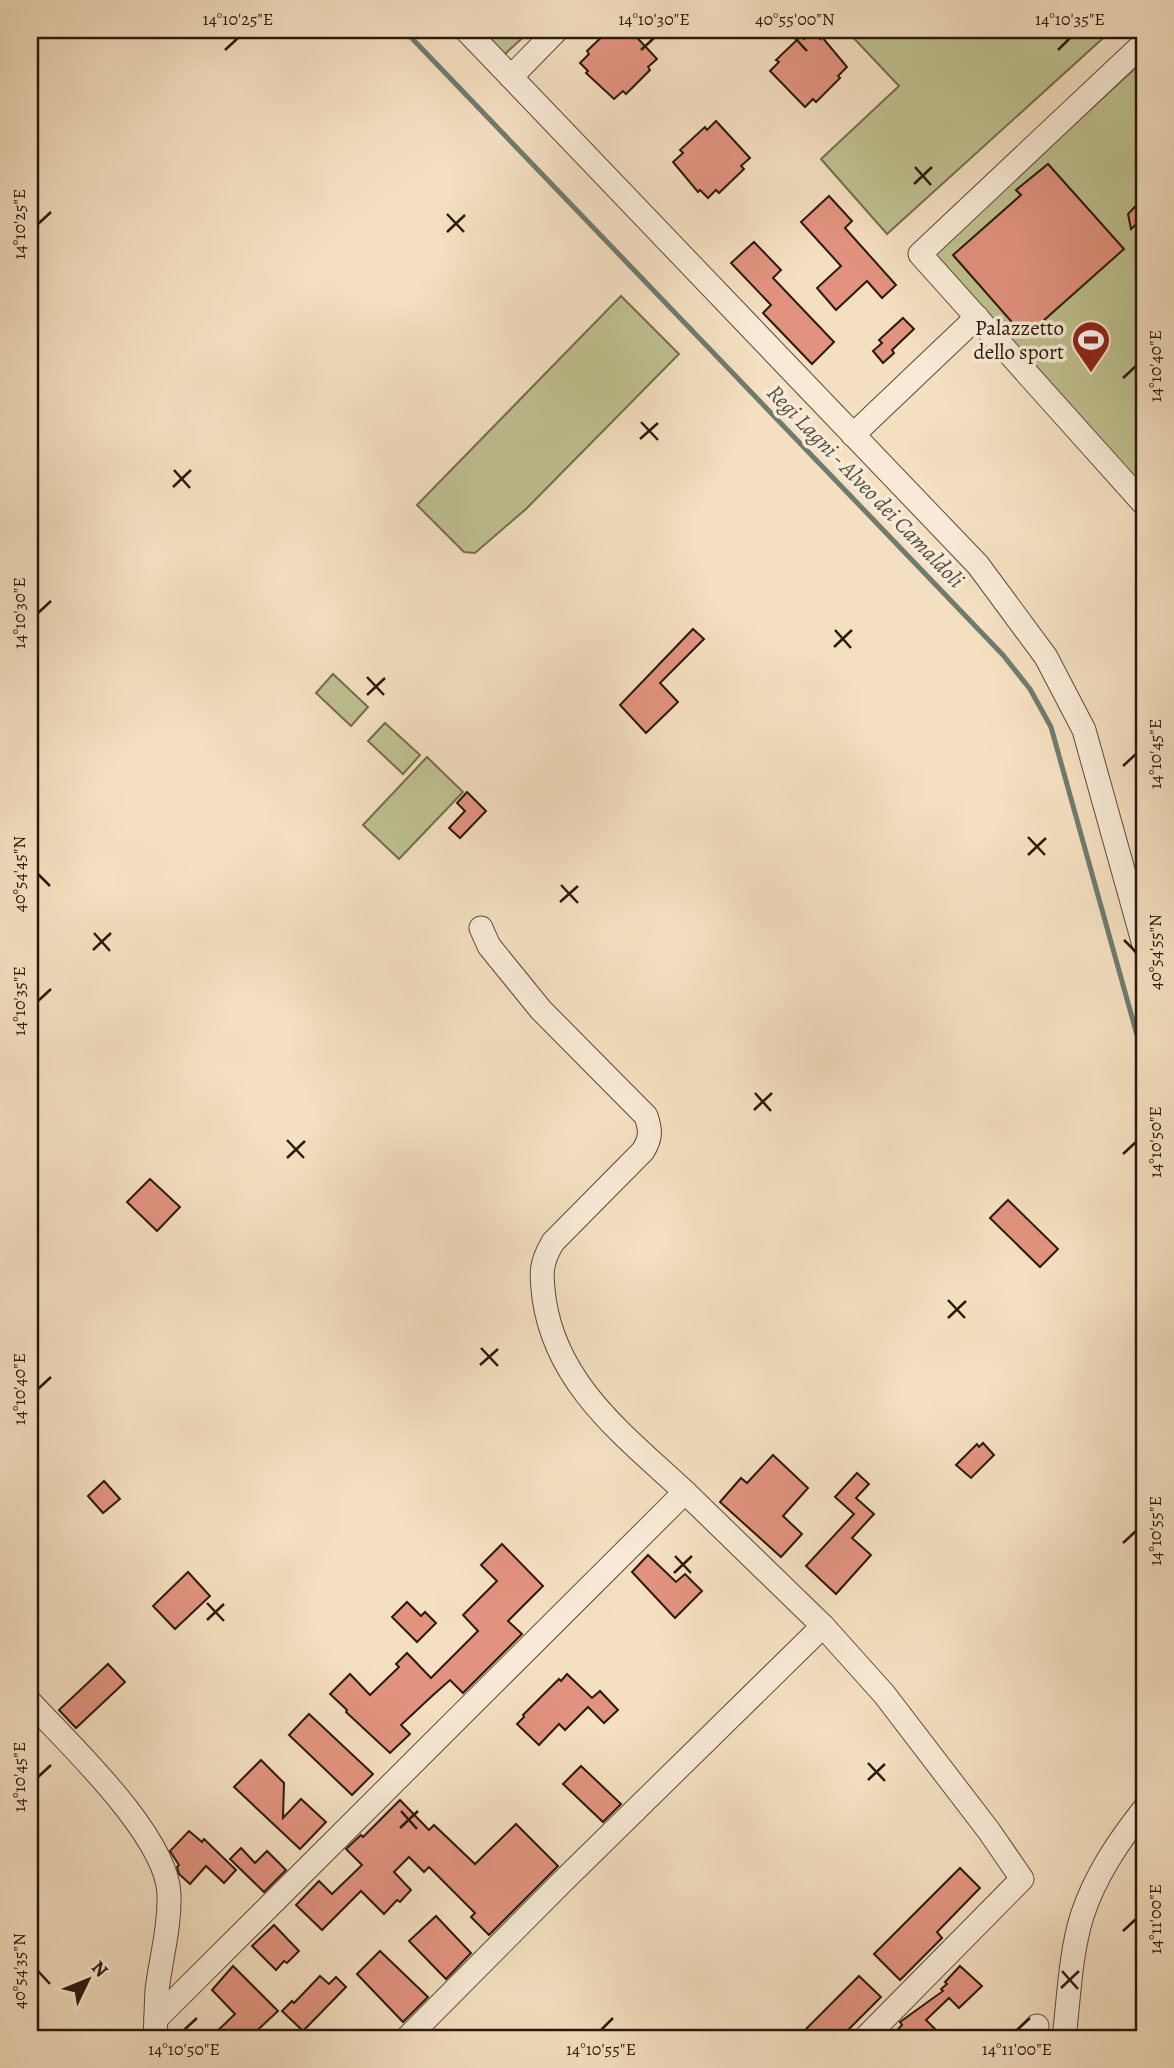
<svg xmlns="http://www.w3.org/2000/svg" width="1174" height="2068" font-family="Alegreya,serif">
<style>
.green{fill:#bfc190;stroke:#746d4e;stroke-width:2}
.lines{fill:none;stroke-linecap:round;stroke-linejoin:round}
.stream{stroke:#6e7b6f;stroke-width:5}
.building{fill:#e2937f;stroke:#2a190d;stroke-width:2}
.minor-casing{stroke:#5c4a3a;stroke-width:25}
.minor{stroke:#f8ead6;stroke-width:23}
.ticks{fill:none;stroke:#2a190d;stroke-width:2.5}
.labels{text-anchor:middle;stroke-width:7;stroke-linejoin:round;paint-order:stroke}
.poi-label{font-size:21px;fill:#2a190d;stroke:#f8ead6;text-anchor:end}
.water-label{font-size:23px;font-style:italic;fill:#525246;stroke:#f8ead6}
.neatline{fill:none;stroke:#2a190d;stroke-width:2.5}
.ticks-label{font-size:18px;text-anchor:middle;fill:#2a190d}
</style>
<rect width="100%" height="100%" fill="#f4dfc0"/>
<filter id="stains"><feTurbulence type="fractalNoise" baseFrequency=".00286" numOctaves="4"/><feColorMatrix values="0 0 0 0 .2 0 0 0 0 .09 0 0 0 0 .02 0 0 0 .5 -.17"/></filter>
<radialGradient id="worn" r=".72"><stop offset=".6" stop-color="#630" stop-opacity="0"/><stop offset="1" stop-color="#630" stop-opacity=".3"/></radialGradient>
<!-- green -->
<g class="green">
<path d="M482,30h49l-26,24z"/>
<path d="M846,30h266l-225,204 -66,-75 78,-73z"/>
<path d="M1144,60v433l-213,-238z"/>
<path d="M621,296l58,58 -153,155 -51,44 -11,-1 -47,-47z"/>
<path d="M333,674l35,33 -17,19 -35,-33z"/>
<path d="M385,723l35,32 -17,19 -35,-33z"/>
<path d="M427,757l36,35 -64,67 -36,-34z"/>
</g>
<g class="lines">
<!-- stream -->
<path class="stream" d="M404,30l599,625 27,34 21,38 93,333"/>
</g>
<!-- building -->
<g class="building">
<path d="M609,30h21l27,29 -9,8 2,3 -24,24 -3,-3 -9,8 -28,-26 2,-2 -8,-8 9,-9 -2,-3z"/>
<path d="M812,31l8,8 2,-2 25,30 -9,9 2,2 -24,24 -3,-3 -8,8 -35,-36 9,-9 -3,-2 25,-24 3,3z"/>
<path d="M716,121l34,37 -9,8 3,3 -25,24 -3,-3 -8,8 -8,-8 -2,2 -25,-30 10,-9 -3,-3 25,-23 2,3z"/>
<path d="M1048,164l76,85 -99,88 -72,-82 68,-60 -5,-5z"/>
<path d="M829,196l23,25 -7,7 51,57 -14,13 -15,-17 -31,29 -19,-22 24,-22 -40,-44z"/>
<path d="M1144,197v20l-13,12 -3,-15z"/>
<path d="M754,242l27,28 -8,8 61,64 -22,22 -49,-51 8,-8 -40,-42z"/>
<path d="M903,318l11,11 -22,21 2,3 -11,10 -10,-12 9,-8 -3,-3z"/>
<path d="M693,629l11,10 -44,44 18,19 -32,31 -26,-28z"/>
<path d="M467,792l19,19 -26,27 -11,-10 16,-17 -8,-8z"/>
<path d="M150,1179l30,28 -23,24 -30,-29z"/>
<path d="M1008,1200l50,49 -18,18 -50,-49z"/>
<path d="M983,1443l11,12 -23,23 -15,-13 21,-21 2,3z"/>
<path d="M773,1455l35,33 -25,28 19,18 -21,23 -61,-55 21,-24 6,5z"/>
<path d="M857,1473l12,11 -13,14 18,16 -22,24 19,17 -35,39 -30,-28 48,-52 -19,-17z"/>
<path d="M104,1481l16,18 -17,14 -15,-17z"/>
<path d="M502,1544l41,42 -35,35 14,13 -59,59 -13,-13 -18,16 -31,29 9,9 -20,19 -44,-41 1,-2 -17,-16 20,-20 20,21 29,-28 -3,-3 11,-11 24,25 47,-47 -15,-16 34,-34 -16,-16z"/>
<path d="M648,1555l28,27 9,-8 17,17 -27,27 -43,-46z"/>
<path d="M188,1572l22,24 -35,33 -22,-23z"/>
<path d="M407,1602l14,14 4,-4 11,11 -19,19 -25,-25z"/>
<path d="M108,1664l17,18 -49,46 -17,-18z"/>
<path d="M567,1674l25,24 8,-7 18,19 -14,13 -16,-16 -23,23 -6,-6 -20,21 -22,-21 7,-7 -1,-2 36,-36 2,2z"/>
<path d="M309,1714l64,60 -21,21 -63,-60z"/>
<path d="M261,1760l23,23 -1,35 18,-19 25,23 -26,27 -66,-62z"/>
<path d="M581,1766l40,38 -18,18 -40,-38z"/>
<path d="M400,1800l29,30 5,-5 41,39 41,-40 42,42 -69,69 -18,-18 4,-4 -46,-46 -5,5 -15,-15 -15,15 17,18 -11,12 -3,-2 -13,14 -23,-23 -39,39 -26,-25 23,-24 13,13 30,-29 -16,-16 15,-14 2,2z"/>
<path d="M189,1831l13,11 2,-3 32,31 -12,13 -18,-17 -16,18 -11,-10 -2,-7 2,-2 -9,-14z"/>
<path d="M241,1848l14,15 12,-12 19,19 -22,22 -34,-33z"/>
<path d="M960,1868l20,20 -43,44 5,6 -42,42 -26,-26z"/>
<path d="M436,1916l35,37 -25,26 -37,-38z"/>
<path d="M274,1925l25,26 -12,12 -3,-2 -8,9 -24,-24z"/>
<path d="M380,1951l48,46 -25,25 -46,-48z"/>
<path d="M233,1966l45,45 -29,27h-39l25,-24 -23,-24z"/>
<path d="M960,1966l22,20 -23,22 -10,-10 -23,22 10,10 -9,8h-37l12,-13 -2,-3 43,-31 -2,-2 6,-5 -2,-2z"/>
<path d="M320,1976l9,8 7,-7 10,10 -43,44 -21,-20 10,-10 2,2z"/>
<path d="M859,1976l22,21 -41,41h-43z"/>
</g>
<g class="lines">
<defs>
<g id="minor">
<path d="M466,30l512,535 68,92 38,73 60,215"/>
<path d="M1144,43l-224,211 224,250"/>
<path d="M511,77l46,-47"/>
<path d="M853,435l124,-118"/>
<path d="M481,928l8,18 52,64 105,106c5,15 5,22 -3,35l-90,91c-13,22 -12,31 -9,56 12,87 81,138 141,194"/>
<path d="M823,1626l61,68 105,137 33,48 -157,159"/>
<path d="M30,1702c39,42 137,134 139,192 1,33 -8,64 -12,96 -1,16 -1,32 -2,48"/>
<path d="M156,2019l529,-527 138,134 -262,257 -154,155"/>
<path d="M1025,2038l12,-12"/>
<path d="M1064,2038c5,-40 6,-83 18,-122 13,-40 36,-74 62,-107"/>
</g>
</defs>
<!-- minor casing -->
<use href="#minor" class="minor-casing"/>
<!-- minor -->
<use href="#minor" class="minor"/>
</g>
<!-- ticks -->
<path class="ticks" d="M795,38l12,13M225,50l13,-12M641,50l13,-12M1058,50l12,-12M915,167l16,18M914,184l18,-17M447,214l17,18M38,224l13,-12M447,232l18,-17M1123,378l13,-12M641,422l17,18M640,439l18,-16M174,470l16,18M173,487l18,-17M38,613l13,-12M835,630l16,18M834,647l18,-17M367,677l17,18M367,695l18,-17M1123,766l13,-12M1028,837l17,18M1028,855l18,-17M38,874l12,12M561,885l17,18M560,902l18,-16M94,933l16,18M1124,940l12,12M93,950l18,-17M38,1001l13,-12M755,1093l16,18M754,1110l18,-17M287,1140l17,18M1123,1154l13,-12M287,1158l18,-17M948,1300l17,18M948,1318l18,-17M481,1348l17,18M480,1365l18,-16M38,1389l13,-12M1123,1543l13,-12M675,1556l16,17M674,1573l18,-17M207,1603l17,18M207,1620l17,-16M868,1763l17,18M38,1777l13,-12M868,1780l17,-16M401,1811l16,18M400,1828l18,-17M1123,1931l13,-12M38,1971l12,13M1062,1971l16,18M1061,1988l18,-17M184,2030l13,-12M601,2030l12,-12M1017,2030l13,-12"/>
<!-- icons -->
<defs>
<symbol id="stadium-pin" viewBox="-11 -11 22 30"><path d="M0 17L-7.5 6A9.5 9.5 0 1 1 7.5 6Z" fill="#8f2418" stroke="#f8ead6"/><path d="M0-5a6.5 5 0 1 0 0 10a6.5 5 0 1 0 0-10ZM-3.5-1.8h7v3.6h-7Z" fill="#fff"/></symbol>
</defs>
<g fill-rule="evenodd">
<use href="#stadium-pin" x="1069" y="318" width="44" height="60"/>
</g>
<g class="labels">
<!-- poi labels -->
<g class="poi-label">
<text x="1064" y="335">Palazzetto<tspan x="1064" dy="24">dello sport</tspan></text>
</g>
<!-- water labels -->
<g class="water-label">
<text transform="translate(866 486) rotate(46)" y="8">Regi Lagni - Alveo dei Camaldoli</text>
</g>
</g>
<!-- margin -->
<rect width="1174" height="2068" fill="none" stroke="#f4dfc0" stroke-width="77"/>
<!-- north arrow -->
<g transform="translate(88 1980) rotate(47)" stroke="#f8ead6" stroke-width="5" paint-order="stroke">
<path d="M0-5L12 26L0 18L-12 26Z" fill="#2a190d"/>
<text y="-10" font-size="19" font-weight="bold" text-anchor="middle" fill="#2a190d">N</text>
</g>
<rect x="38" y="38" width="1098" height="1992" class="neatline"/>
<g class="ticks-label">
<text x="238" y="25">14°10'25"E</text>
<text x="654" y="25">14°10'30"E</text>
<text x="795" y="25">40°55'00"N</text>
<text x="1070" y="25">14°10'35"E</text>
<text transform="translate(19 224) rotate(-90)" y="6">14°10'25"E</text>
<text transform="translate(1155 366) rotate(-90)" y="6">14°10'40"E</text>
<text transform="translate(19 613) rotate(-90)" y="6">14°10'30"E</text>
<text transform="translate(1155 754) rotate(-90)" y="6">14°10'45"E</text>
<text transform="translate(19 874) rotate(-90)" y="6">40°54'45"N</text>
<text transform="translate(1155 952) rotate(-90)" y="6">40°54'55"N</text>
<text transform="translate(19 1001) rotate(-90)" y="6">14°10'35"E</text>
<text transform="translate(1155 1142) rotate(-90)" y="6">14°10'50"E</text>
<text transform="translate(19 1389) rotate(-90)" y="6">14°10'40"E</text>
<text transform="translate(1155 1531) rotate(-90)" y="6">14°10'55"E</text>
<text transform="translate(19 1777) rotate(-90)" y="6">14°10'45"E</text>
<text transform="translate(1155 1919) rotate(-90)" y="6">14°11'00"E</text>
<text transform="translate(19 1971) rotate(-90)" y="6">40°54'35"N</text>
<text x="184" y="2055">14°10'50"E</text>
<text x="601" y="2055">14°10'55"E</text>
<text x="1017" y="2055">14°11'00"E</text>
</g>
<rect width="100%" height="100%" filter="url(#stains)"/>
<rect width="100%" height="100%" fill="url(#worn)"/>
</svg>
